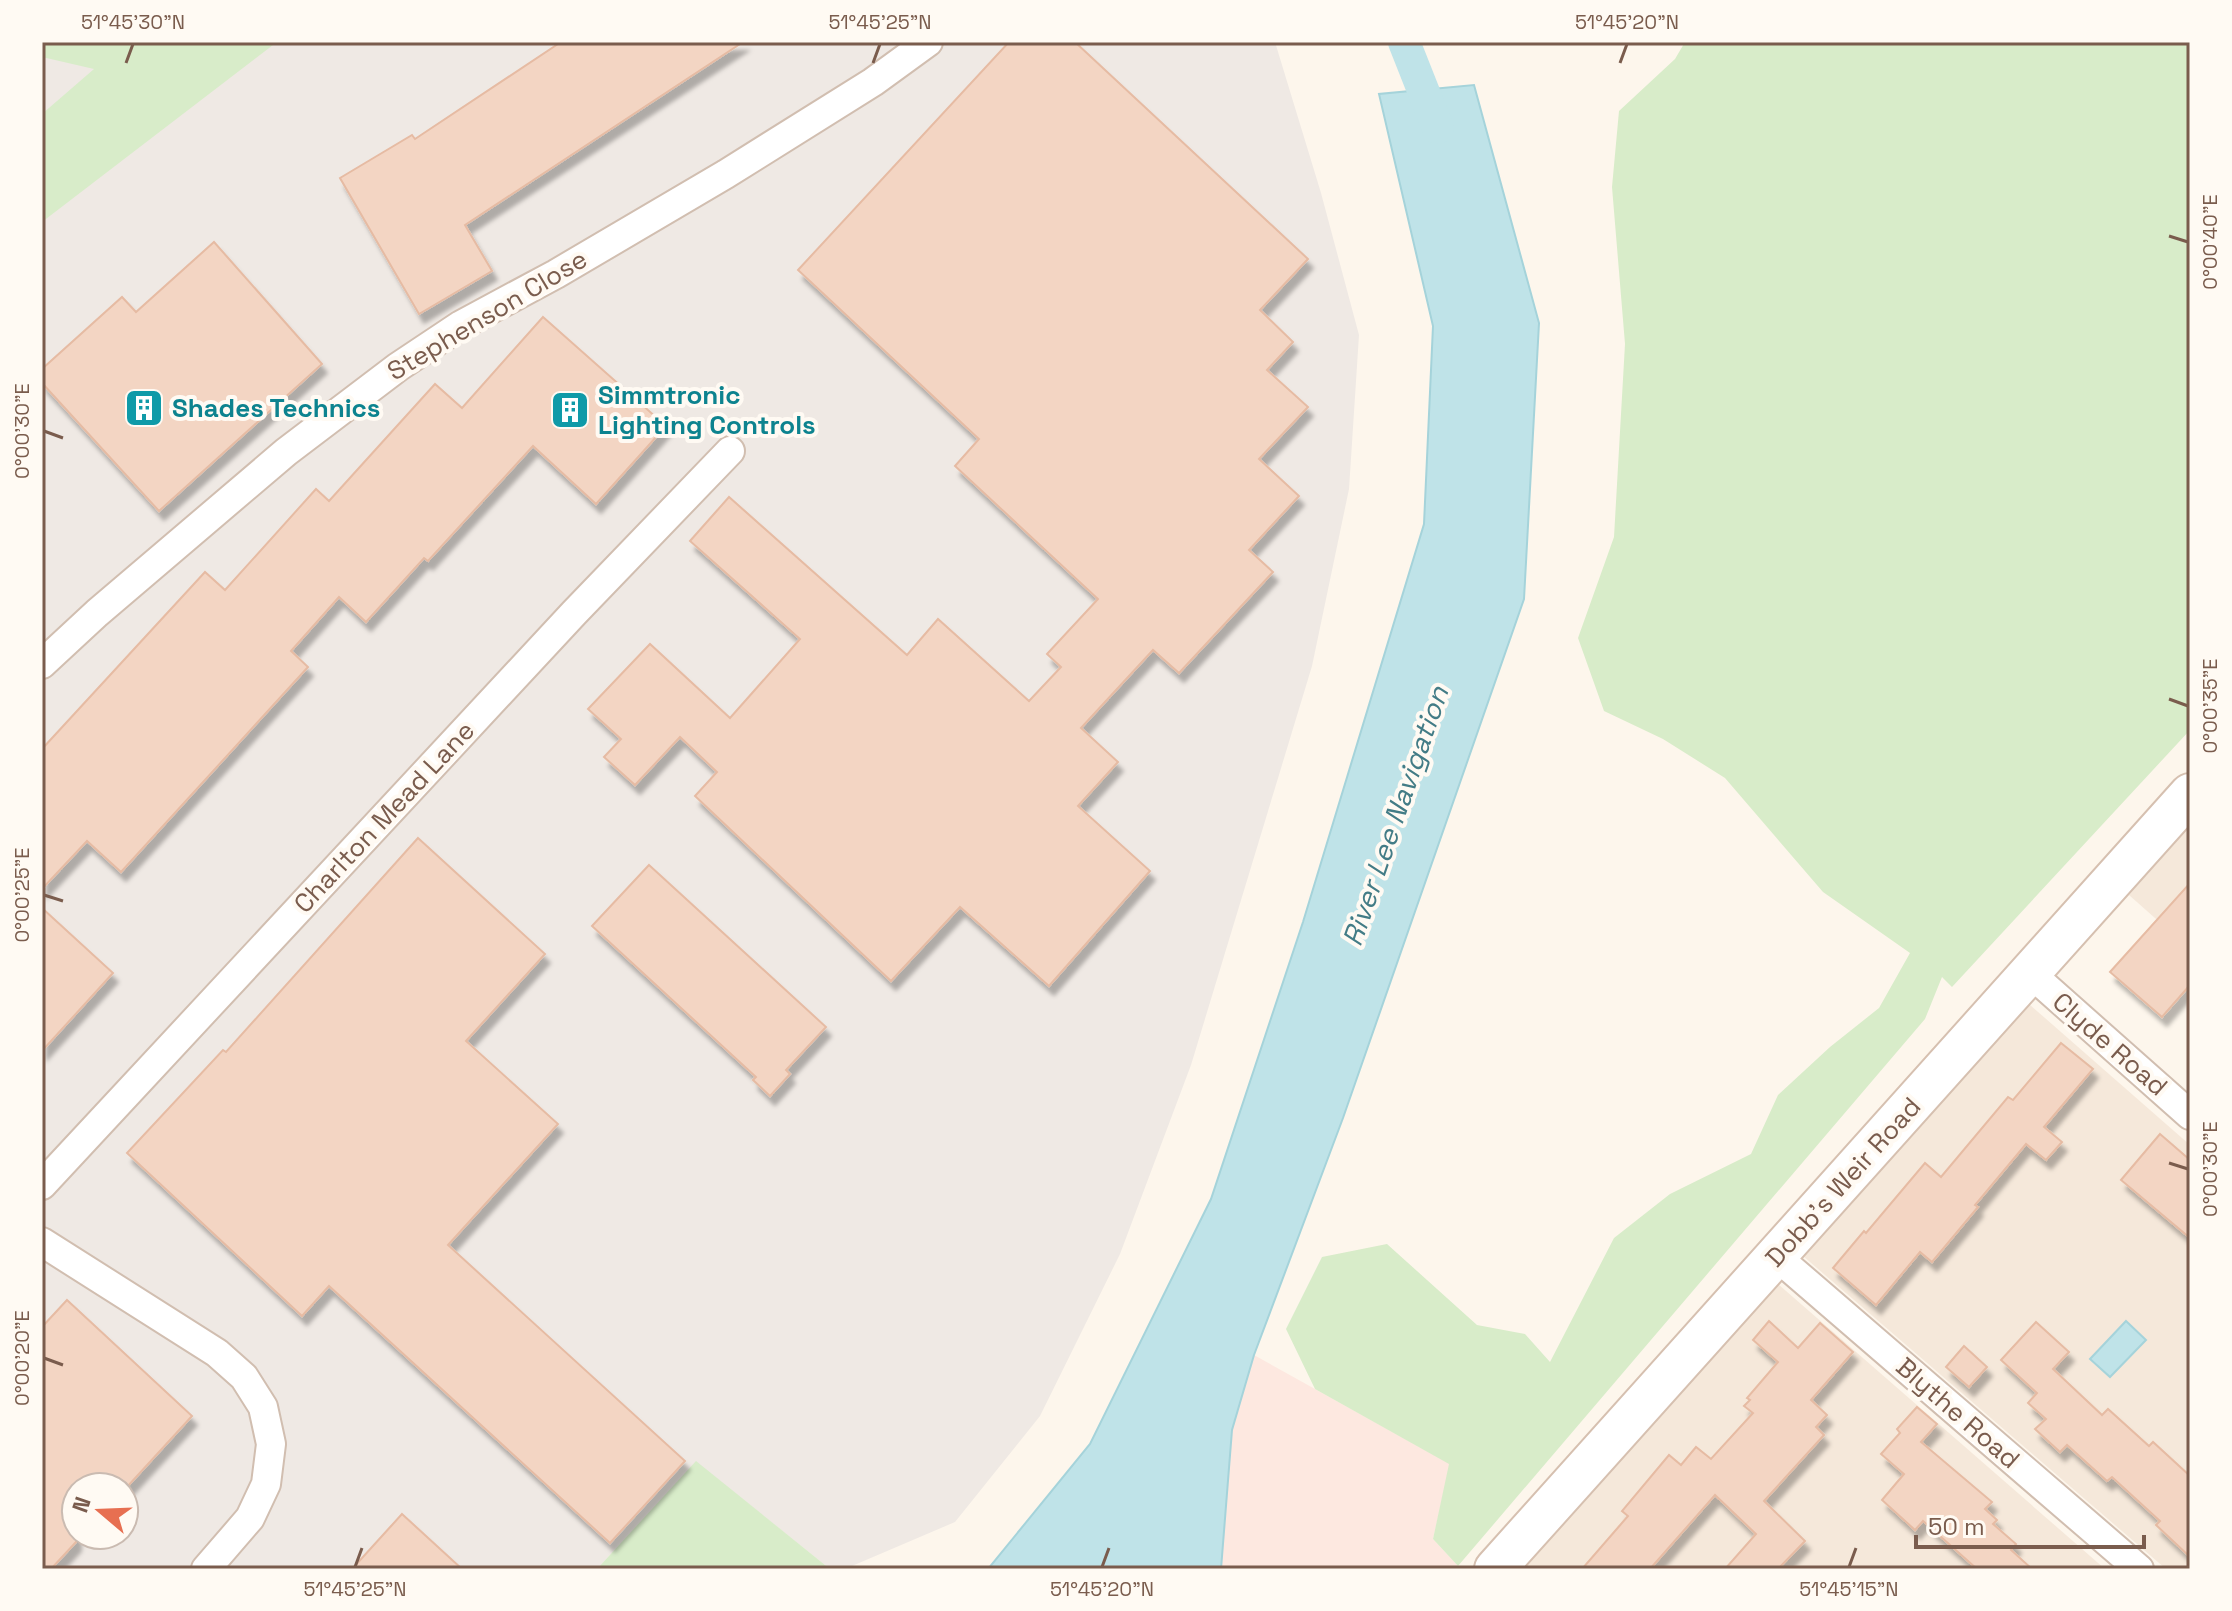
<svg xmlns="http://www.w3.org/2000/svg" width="2232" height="1611" font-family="'Space Grotesk',sans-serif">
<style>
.residential{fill:#f5e8da}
.commercial{fill:#fde8e0}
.industrial{fill:#efe9e4;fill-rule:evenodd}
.green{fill:#d8ecc9}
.water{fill:#bfe3e8;stroke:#a5d3da;stroke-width:2}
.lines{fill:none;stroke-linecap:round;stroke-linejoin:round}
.canal{stroke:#bfe3e8;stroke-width:32}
.building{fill:#f3d5c3;stroke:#e6bba3;stroke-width:2;filter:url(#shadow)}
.street-casing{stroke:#d1beb0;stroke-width:32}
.secondary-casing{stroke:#d6c0b0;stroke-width:44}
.street{stroke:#fff;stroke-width:28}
.secondary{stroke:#fff;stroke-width:40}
.ticks{fill:none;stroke:#7a5c4d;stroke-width:3}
.labels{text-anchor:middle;stroke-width:8;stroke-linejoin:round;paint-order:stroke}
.street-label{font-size:26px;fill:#7a5c4d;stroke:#fffaf3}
.culture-label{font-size:26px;font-weight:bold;fill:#0d838f;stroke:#fffaf3;text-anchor:start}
.water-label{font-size:28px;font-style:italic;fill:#437c86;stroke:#fffaf3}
.neatline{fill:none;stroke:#7a5c4d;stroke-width:3}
.ticks-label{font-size:20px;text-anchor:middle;fill:#7a5c4d}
</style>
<defs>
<filter id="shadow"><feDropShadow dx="5" dy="9" stdDeviation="2" flood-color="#0004"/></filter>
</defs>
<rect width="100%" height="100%" fill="#fdf6ec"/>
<!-- residential -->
<g class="residential">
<path d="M2190,827v122l-61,-54z"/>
<path d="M2029,1004l161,141v424h-24l-363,-313z"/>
<path d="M1778,1284l327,285h-575l-5,-4z"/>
</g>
<!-- commercial -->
<path class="commercial" d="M1254,1355l196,109 -17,75 25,27 -3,3h-234l11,-139z"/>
<!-- industrial -->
<path class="industrial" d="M42,42h1233l46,151 38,142 -10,154 -37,177 -121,399 -71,189 -80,162 -85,106 -110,47h-15l-134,-107 -99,107h-555zM76,1487h48v48h-48z"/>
<!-- green -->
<g class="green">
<path d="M42,42h235l-235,180v-108l52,-45 -52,-12z"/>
<path d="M1685,42h505v688l-238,257 -10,-10 -17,42 -467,547 -25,-27 16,-75 -134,-75 -29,-60 36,-72 65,-13 90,81 48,9 25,28 64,-124 56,-44 81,-40 27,-59 52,-48 49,-39 31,-55 -87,-61 -98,-114 -62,-39 -59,-28 -26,-73 36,-101 11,-193 -13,-157 7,-76 56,-52z"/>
<path d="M696,1461l134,108h-233z"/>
</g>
<!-- water -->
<g class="water">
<path d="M1474,85l65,238 -15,276 -181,519 -89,237 -22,75 -11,139h-233l102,-125 121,-245 92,-277 121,-398 9,-198 -54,-232z"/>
<path d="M2126,1321l20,19 -36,37 -20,-18z"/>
</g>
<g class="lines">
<!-- canal -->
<path class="canal" d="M1404,42l34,86"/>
</g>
<!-- building -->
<g class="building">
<path d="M561,42h182l-278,183 27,46 -73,43 -79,-136 72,-43 3,4z"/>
<path d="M1009,42h66l233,217 -48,51 33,32 -26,28 41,37 -49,52 40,37 -50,54 24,22 -94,101 -26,-23 -72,78 37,34 -40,44 72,65 -101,115 -89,-79 -69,74 -196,-185 22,-24 -37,-35 -45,48 -31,-28 17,-18 -33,-30 62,-65 80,74 70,-79 -110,-98 39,-44 178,158 31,-36 91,82 32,-34 -14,-13 51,-55 -143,-133 24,-27 -181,-169z"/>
<path d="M214,242l108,122 -163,147 -117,-128v-14l80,-72 14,15z"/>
<path d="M543,317l123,109 -70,78 -63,-58 -105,115 -4,-3 -58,64 -27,-25 -48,54 17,16 -187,205 -34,-31 -45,48v-140l163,-177 20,18 91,-101 13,12 106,-117 27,24z"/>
<path d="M418,838l127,116 -79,87 92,83 -110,121 237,216 -75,82 -281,-257 -27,30 -175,-163 96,-103 3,2z"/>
<path d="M649,865l177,162 -40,43 4,4 -20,22 -17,-16 3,-3 -164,-151z"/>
<path d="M2190,883v102l-28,32 -52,-45z"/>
<path d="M42,908l71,65 -71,78z"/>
<path d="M2061,1043l32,26 -49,58 18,15 -16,18 -20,-16 -51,61 3,2 -46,55 -12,-10 -44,53 -43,-37 31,-37 2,2 59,-70 16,14 67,-80 5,3z"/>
<path d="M2160,1134l30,26v78l-69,-58z"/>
<path d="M67,1300l125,116 -65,71h-51v55l-25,27h-9v-242z"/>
<path d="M1769,1321l29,27 22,-25 33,29 -42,48 16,15 -11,12 8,8 -60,66 41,40 -27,28h-53l31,-35 -41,-39 -65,74h-68l46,-53 -6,-5 47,-56 12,10 15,-18 15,12 42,-46 -9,-7 6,-6 -3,-2 31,-36 -25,-22z"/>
<path d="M2036,1322l33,30 -16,17 49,46 6,-6 41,37 4,-4 37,34v81l-34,-32 4,-4 -48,-44 -5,4 -40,-36 -7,7 -25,-23 11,-10 -18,-16 9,-10 -36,-33z"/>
<path d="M1964,1346l23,21 -18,20 -23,-20z"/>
<path d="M1917,1407l20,17 -16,18 71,60 -7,7 12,11 -4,4 23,20 -5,6 21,19h-55l-54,-48 -8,9 -33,-30 22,-26 -23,-20 19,-21 -3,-4z"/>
<path d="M402,1514l60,55h-110z"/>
</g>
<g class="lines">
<defs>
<g id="street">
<path d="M42,664l55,-51 189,-161 112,-85 63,-42 95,-51 170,-100 147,-92 55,-40"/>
<path d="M2030,973l160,142"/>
<path d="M42,1185l532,-572 156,-162"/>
<path d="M42,1242l175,111 27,24 19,30 8,37 -5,40 -16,34 -44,51"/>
<path d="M1777,1257l362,312"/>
</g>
<path id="secondary" d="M1495,1569l695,-775"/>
</defs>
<!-- street casing -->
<use href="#street" class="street-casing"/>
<!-- secondary casing -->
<use href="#secondary" class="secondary-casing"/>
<!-- street -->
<use href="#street" class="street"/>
<!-- secondary -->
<use href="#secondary" class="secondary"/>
</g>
<!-- ticks -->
<path class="ticks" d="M126,63l7,-19M873,63l7,-19M1620,63l7,-19M2169,236l19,6M44,431l19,7M2169,699l19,7M44,895l19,6M2169,1163l19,6M44,1358l19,7M355,1567l7,-19M1102,1567l7,-19M1849,1567l7,-19"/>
<!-- icons -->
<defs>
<symbol id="building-square" viewBox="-11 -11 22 22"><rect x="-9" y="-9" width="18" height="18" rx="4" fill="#0f9aa8" stroke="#fffaf3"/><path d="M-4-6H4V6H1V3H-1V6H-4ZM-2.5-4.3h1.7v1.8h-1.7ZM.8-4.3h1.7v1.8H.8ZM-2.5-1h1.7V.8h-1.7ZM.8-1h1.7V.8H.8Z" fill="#fff"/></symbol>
</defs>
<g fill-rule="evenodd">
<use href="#building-square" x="122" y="386" width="44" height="44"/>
<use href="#building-square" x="548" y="388" width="44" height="44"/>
</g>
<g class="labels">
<!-- street labels -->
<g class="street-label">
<text transform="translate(487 315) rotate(-31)" y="9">Stephenson Close</text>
<text transform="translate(384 817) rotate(-47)" y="9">Charlton Mead Lane</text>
<text transform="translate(2110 1044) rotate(41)" y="9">Clyde Road</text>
<text transform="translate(1843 1182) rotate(-48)" y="9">Dobb's Weir Road</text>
<text transform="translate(1958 1413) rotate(41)" y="9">Blythe Road</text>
</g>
<!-- culture labels -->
<g class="culture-label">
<text x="598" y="404">Simmtronic<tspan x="598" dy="30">Lighting Controls</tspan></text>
<text x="172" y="417">Shades Technics</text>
</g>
<!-- water labels -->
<g class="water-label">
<text transform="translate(1395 816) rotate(-71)" y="10">River Lee Navigation</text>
</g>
</g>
<!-- border -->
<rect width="2232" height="1611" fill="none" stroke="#fffaf3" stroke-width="88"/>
<!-- north arrow -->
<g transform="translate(100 1511) rotate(289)"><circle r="38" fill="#fffaf3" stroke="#cabbb1" stroke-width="2"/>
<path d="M0-6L14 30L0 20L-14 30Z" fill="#e76f51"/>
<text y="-12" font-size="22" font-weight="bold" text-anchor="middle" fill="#7a5c4d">N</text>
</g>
<!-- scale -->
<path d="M1916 1535v12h228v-12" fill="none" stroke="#7a5c4d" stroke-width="4"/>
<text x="1928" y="1535" font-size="24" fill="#7a5c4d" stroke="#fffaf3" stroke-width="6" paint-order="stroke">50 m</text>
<rect x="44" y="44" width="2144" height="1523" class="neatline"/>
<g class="ticks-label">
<text x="133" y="29">51°45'30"N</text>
<text x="880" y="29">51°45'25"N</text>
<text x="1627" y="29">51°45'20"N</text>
<text transform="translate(2210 242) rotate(-90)" y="7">0°00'40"E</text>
<text transform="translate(22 431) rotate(-90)" y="7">0°00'30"E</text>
<text transform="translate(2210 706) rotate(-90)" y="7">0°00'35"E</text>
<text transform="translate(22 895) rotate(-90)" y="7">0°00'25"E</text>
<text transform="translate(2210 1169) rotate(-90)" y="7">0°00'30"E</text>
<text transform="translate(22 1358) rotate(-90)" y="7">0°00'20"E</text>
<text x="355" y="1596">51°45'25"N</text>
<text x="1102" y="1596">51°45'20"N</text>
<text x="1849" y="1596">51°45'15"N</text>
</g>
</svg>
